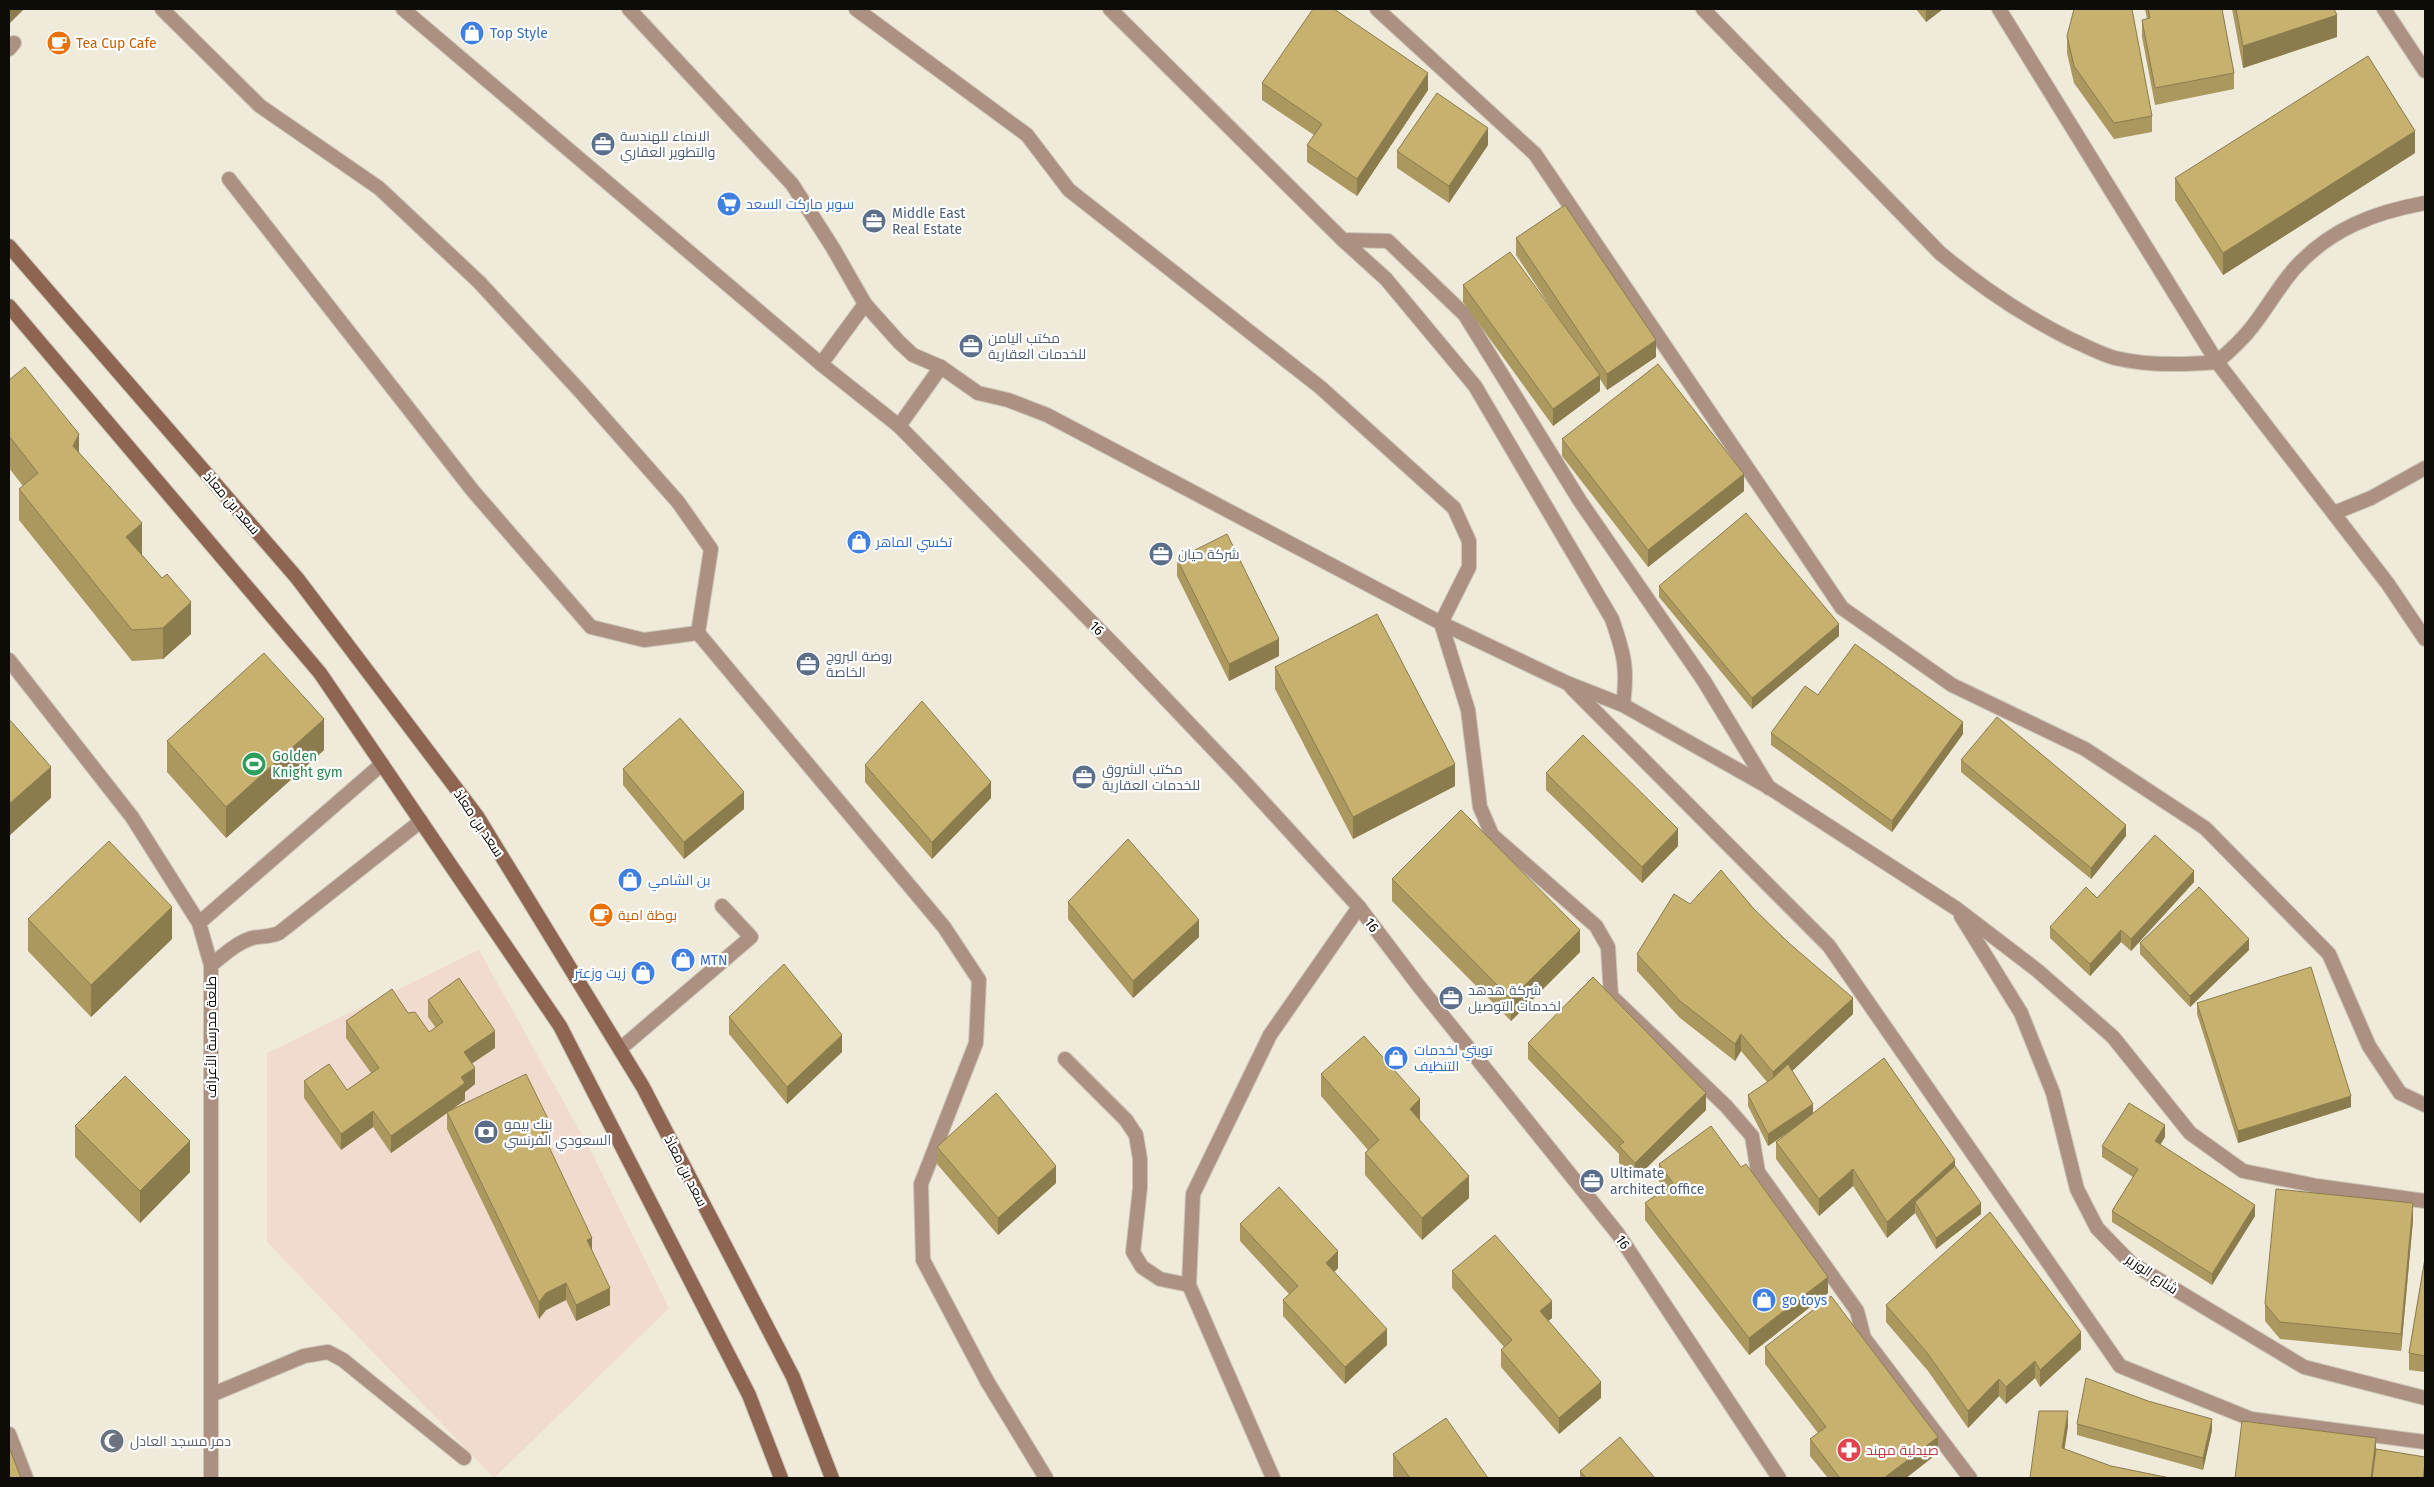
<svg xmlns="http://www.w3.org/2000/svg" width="2434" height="1487" font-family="'Fira Sans',Cairo,sans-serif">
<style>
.education{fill:#f1dbce}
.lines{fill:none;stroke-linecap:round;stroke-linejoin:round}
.service-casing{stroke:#cbc6b7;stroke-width:16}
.minor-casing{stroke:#cbc6b7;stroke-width:16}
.tertiary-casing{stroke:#cbc6b7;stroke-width:16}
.secondary-casing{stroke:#cbc6b7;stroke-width:16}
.service{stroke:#ac9082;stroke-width:14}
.minor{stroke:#ac9082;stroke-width:14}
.tertiary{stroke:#ac9082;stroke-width:14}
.secondary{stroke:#8d6550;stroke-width:14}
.wall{fill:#ab985f}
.shaded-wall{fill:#8b7c4e}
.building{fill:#c7b16f;stroke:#8b7c4e}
.labels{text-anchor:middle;stroke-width:4.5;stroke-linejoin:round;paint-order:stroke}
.shop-label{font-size:14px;fill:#366cbe;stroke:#fff;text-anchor:start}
.food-label{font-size:14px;fill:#c56008;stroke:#fff;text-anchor:start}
.service-label{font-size:14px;fill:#4e5e75;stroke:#fff;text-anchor:start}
.street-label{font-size:14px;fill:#0e0c07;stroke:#fff}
.leisure-label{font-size:14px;fill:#27864d;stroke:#fff;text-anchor:start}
.worship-label{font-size:14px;fill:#5b616d;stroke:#fff;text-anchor:start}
.health-label{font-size:14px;fill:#be3a42;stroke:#fff;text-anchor:start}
</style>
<rect width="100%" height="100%" fill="#efead9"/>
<!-- education -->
<path class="education" d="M479,950l113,203 77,155 -175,170 -227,-236v-189z"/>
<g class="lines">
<defs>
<g id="service">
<path d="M199,923l183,-159"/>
<path d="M211,965c13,-10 25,-22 41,-27 9,-2 18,-1 27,-5l142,-112"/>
<path d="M1065,1059l61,61 10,15 4,24v29l-7,64 9,15 18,12 29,6"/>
<path d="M211,1395l93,-39 24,-4 15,8 121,98"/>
</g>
<g id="minor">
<path d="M162,9l98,97 119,82 100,94 101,109 98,111 33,47 -13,84 246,294 35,53 -3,63 -55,141 2,76 64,121 59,97"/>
<path d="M629,9l163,175 41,64 32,56 34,38 14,13 28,12 37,26 30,7 39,15 394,208 126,60 56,22 147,83 187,121 81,62 75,66 77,96 53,38 74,15 108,15"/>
<path d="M856,9l171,126 42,55 251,197 134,121 15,33v26l-28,56 27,87 12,97 12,28 104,91 12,21 3,49 115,110 26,30 6,36 99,139 7,27 106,140"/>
<path d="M1110,9l233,231 43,39 89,107 137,233c12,35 16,49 11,86"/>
<path d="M1377,9l158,145 307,454 110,77 133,64 120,79 124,126 40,92 31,47 25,12"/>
<path d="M1703,9l237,244c41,34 82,62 130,86 14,6 30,15 45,19 33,8 69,7 102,4 13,-11 25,-22 35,-35 15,-19 27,-41 43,-59 35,-39 80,-56 130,-65"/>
<path d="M1999,9l218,353 171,222 37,55"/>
<path d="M2384,9l41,62"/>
<path d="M9,49l5,-6"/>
<path d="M229,179l244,312 118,136 53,13 54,-7"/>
<path d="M1343,240l45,1 77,74 115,186 124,180 65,107"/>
<path d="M2334,513l37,-15 54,-30"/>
<path d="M9,660l123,157 67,106 12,42v513"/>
<path d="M1571,687l258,259 291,420 131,53 174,23"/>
<path d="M1961,916l60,97 32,80 24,96 20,39 34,35 173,104 121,31"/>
<path d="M620,1049l131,-112 -29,-31"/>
</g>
<g id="tertiary">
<path d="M403,9l418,355 78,62 221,225 121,127 118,129 59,78 200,249 161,244"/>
<path d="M821,364l44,-60"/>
<path d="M899,426l42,-59"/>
<path d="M9,1434l17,44"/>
<path d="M1273,1478l-84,-193 4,-91 77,-159 89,-128"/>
</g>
<g id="secondary">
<path d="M9,246l288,332 180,238 166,271 150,290 39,101"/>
<path d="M9,306l311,367 240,353 189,369 32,83"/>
</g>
</defs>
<!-- service casing -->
<use href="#service" class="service-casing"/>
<!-- minor casing -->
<use href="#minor" class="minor-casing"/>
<!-- tertiary casing -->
<use href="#tertiary" class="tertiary-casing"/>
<!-- secondary casing -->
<use href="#secondary" class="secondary-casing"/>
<!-- service -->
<use href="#service" class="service"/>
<!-- minor -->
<use href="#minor" class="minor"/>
<!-- tertiary -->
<use href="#tertiary" class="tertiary"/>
<!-- secondary -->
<use href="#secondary" class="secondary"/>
</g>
<!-- wall -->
<g class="wall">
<path d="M1916,9h27l-17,13z"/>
<path d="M2145,9h77l12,64v16l-79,16 -13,-68v-17l5,-1z"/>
<path d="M2232,9h102l3,28 -94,31z"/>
<path d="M2067,36l85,80v16l-38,7 -40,-56 -7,-30z"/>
<path d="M1262,83l166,7 -71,106 -50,-34v-17l7,-10 -52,-35z"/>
<path d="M1488,145l-39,58 -52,-35v-17z"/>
<path d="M2415,153l-192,122 -48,-75v-22z"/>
<path d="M1516,238l140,119 -49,33 -7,-11v12l-47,35 -90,-124v-17l95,33 -42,-63z"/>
<path d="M9,380l70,72 63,103 20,23 29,56 -28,25 -31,2 -113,-141v-31l4,-3 -14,-18z"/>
<path d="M1562,439l182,52 -96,76 -86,-111z"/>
<path d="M1177,559l102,97 -50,25 -52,-105z"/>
<path d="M1659,586l180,50 -87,73 -93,-112z"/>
<path d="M1275,667l180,119 -102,53 -78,-150z"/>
<path d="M1818,695l145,39 -71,98 -121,-87v-12z"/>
<path d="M167,741l157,9 -98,88 -59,-66z"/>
<path d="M1961,760l165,76 -35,43 -130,-107z"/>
<path d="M865,765l126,33 -59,61 -67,-77z"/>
<path d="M623,769l121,40 -60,50 -61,-74z"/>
<path d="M1546,773l132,73 -36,37 -96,-93z"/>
<path d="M1392,879l188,73 -69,69 -119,-120z"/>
<path d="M2194,882l-63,69 -10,-9 -31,34 -40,-38v-11l47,-29z"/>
<path d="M1068,902l131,35 -66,61 -65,-79z"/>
<path d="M1690,904l64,5 99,105 -61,57 21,43 142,52 26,48 -45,35 -21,-36 -28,25 -34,-52 -34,30 -43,-57v-17l22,-16 -30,20 -20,-40v-11l19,-13 -26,-31 -6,10 -55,-43 -43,-47v-17z"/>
<path d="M28,919l144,20 -81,78 -63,-66z"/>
<path d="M2140,943l109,7 -59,57 -50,-53z"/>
<path d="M428,1000l67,48 -23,15 3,21 -10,8v8l-15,11 102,33 -4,2 44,105 18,54 -34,16 -10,-21 -20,10 -7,9 -92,-190v-16l-56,40 -18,-26 -32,23 -37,-52v-17l43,9 24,-17 -25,-35v-17l62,-8 21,19 7,-4 -8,-11z"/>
<path d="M2197,1003l154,104 -113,36 -41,-129z"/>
<path d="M729,1017l113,35 -55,52 -58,-70z"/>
<path d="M1528,1043l178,67 -71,69 -16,-16v-9l-91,-95z"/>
<path d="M1321,1074l99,47 49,77 -47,42 -57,-65v-22l3,-3 -47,-54z"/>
<path d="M75,1126l115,46 -50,51 -65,-66z"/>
<path d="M2165,1137l-5,8 95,71 -43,69 -100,-63v-11l21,-34 -31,-20v-11z"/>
<path d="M937,1147l119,36 -58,52 -61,-71z"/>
<path d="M1659,1164l169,129 -79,62 -104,-135v-17l20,-14 -6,-8z"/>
<path d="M2413,1220l-12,131 -121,-12 -15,-18v-17z"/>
<path d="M1240,1224l98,44 -4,4 53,73 -42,39 -62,-68v-16l6,-6 -49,-53z"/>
<path d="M2425,1258v114l-16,-2v-17z"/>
<path d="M1452,1271l100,47 -4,3 53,77 -42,36 -58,-67v-17l3,-3 -52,-59z"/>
<path d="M1886,1305l195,44 -41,38 -5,-9 -29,26 -7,-8 -31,32 -40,-57 -42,-49z"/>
<path d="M1765,1347l173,106 -32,25h-78l-18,-22v-17l8,-6 -53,-69z"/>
<path d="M2077,1424l135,6 -9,40 -126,-35z"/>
<path d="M1393,1454l95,24h-93l-2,-2z"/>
<path d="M1580,1471l75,7h-75z"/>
</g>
<!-- shaded-wall -->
<g class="shaded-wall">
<path d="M9,9h15l-15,15z"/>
<path d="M1928,9h15l-17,13v-12z"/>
<path d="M2337,15v22l-94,31v-22z"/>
<path d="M1428,73v17l-71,106v-17z"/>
<path d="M1488,128v17l-39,58v-17z"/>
<path d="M2415,131v22l-192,122v-22z"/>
<path d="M1656,340v17l-49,33v-16z"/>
<path d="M1600,375v16l-47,35v-17z"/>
<path d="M79,434v32l-6,-20z"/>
<path d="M1744,474v17l-96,76v-17z"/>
<path d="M142,523v32l-16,-18z"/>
<path d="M191,602v32l-28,25v-31z"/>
<path d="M1839,624v12l-87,73v-11z"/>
<path d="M1279,639v17l-50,25v-17z"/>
<path d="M324,719v31l-98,88v-31z"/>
<path d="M1963,722v12l-71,98v-11z"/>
<path d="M1455,764v22l-102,53v-22z"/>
<path d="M51,767v31l-42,38v-32z"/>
<path d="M991,782v16l-59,61v-17z"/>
<path d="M744,792v17l-60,50v-17z"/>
<path d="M2126,825v11l-35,43v-11z"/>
<path d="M1678,829v17l-36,37v-16z"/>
<path d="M2194,871v11l-63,69v-12z"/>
<path d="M172,907v32l-81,78v-32z"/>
<path d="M1199,920v17l-66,61v-17z"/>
<path d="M1580,930v22l-69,69v-22z"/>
<path d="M2121,930v12l-31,34v-12z"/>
<path d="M2249,939v11l-59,57v-11z"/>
<path d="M1853,998v16l-80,75v-17z"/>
<path d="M495,1031v17l-31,21v-17z"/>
<path d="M1741,1034v17l-6,10v-17z"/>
<path d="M842,1035v17l-55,52v-17z"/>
<path d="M475,1068v16l-10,8v8l-74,53v-17l70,-59z"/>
<path d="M1706,1093v17l-71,69v-16z"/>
<path d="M2351,1096v11l-113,36v-12z"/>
<path d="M1420,1099v22l-10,-12z"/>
<path d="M1813,1104v11l-45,31v-12z"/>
<path d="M373,1111v16l-32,23v-16z"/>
<path d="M2165,1125v12l-10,16v-12z"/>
<path d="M552,1127v17l-10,5v-17z"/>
<path d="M190,1141v31l-50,51v-32z"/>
<path d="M1955,1160v17l-40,25v11l-28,25v-16z"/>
<path d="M1056,1166v17l-58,52v-17z"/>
<path d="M1853,1169v17l-34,30v-17z"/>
<path d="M1469,1176v22l-47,42v-22z"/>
<path d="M1981,1203v11l-45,35v-11z"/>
<path d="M2413,1203v17l-12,131v-17z"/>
<path d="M2255,1205v11l-43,69v-11z"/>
<path d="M592,1238v17l-5,-15z"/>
<path d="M1338,1251v17l-12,12v-17z"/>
<path d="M1828,1277v16l-79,62v-17z"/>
<path d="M566,1283v17l-20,10 -7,9v-17l7,-9z"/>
<path d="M610,1288v17l-34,16v-16z"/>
<path d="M1552,1301v17l-12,10v-17z"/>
<path d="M1387,1329v16l-42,39v-17z"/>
<path d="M2081,1332v17l-41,38v-17z"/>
<path d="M2035,1361v17l-29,26v-17z"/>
<path d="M1999,1379v17l-31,32v-17z"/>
<path d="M1601,1382v16l-42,36v-16z"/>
<path d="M2068,1411v16l-6,38v-17z"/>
<path d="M2212,1419v11l-9,40v-12z"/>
<path d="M1938,1437v16l-32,25h-22z"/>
<path d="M2376,1438v22l-2,18h-3z"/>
<path d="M2425,1463v15h-2z"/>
</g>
<!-- building -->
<g class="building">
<path d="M1313,9h21l94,64 -71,106 -50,-34 15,-21 -60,-41z"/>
<path d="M2074,9h58l20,107 -38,7 -40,-57 -7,-30z"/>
<path d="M2148,9h74l12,64 -79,15 -13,-68 8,-2z"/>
<path d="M2236,9h98l3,6 -94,31z"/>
<path d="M2368,56l47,75 -192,122 -48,-75z"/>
<path d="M1437,93l51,35 -39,58 -52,-35z"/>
<path d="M1565,205l91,135 -49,34 -91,-136z"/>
<path d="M1510,252l90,123 -47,34 -90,-124z"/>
<path d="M1658,364l86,110 -96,76 -86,-111z"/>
<path d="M25,367l54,67 -6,12 69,77 -16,14 36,41 5,-4 24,28 -28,26 -31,2 -113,-141 19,-16 -29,-37v-56z"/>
<path d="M1746,513l93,111 -87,74 -93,-112z"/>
<path d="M1227,534l52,105 -50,25 -52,-105z"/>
<path d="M1377,614l78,150 -102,53 -78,-150z"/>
<path d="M1855,644l108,78 -71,99 -121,-88 34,-47 13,9z"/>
<path d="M264,653l60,66 -98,88 -59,-66z"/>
<path d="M922,701l69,81 -59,60 -67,-77z"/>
<path d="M1997,717l129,108 -35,43 -130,-108z"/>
<path d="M680,718l64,74 -60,50 -61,-73z"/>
<path d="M9,719l42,48 -42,37z"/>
<path d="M1583,735l95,94 -36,38 -96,-94z"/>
<path d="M1461,810l119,120 -69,69 -119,-120z"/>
<path d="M2155,835l39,36 -63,68 -10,-9 -31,34 -40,-37 36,-40 11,11z"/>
<path d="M1128,839l71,81 -66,61 -65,-79z"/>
<path d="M109,841l63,66 -81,78 -63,-66z"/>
<path d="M1721,870l33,39 36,35 63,54 -80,74 -32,-38 -6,10 -55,-43 -43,-47 37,-60 16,10z"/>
<path d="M2199,887l50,52 -59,57 -50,-53z"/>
<path d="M784,964l58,71 -55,52 -58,-70z"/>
<path d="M2311,967l40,129 -113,35 -41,-128z"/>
<path d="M1593,977l113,116 -71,70 -16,-17 5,-4 -96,-99z"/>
<path d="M459,978l36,53 -31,21 11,16 -14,9 4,6 -74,53 -18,-25 -32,23 -37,-53 25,-17 18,26 32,-22 -33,-47 46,-32 16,24 7,-1 14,20 14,-10 -15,-22z"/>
<path d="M1364,1036l56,63 -10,10 59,67 -47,42 -57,-65 14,-13 -58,-66z"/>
<path d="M1884,1058l71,102 -68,62 -34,-53 -34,30 -43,-57z"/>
<path d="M1788,1064l25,40 -45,30 -20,-39 25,-17z"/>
<path d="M526,1074l26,53 -10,5 50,106 -5,2 23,48 -34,17 -10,-22 -20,10 -7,9 -92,-190z"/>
<path d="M125,1076l65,65 -50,50 -65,-65z"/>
<path d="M996,1093l60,73 -58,52 -61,-71z"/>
<path d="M2129,1103l36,22 -10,16 100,64 -43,69 -100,-63 26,-42 -36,-23z"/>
<path d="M1711,1126l30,41 5,-3 82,113 -79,61 -104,-135 28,-20 -14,-19z"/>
<path d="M1955,1166l26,37 -45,35 -21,-36z"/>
<path d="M1279,1187l59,64 -12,12 61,66 -42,38 -62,-67 15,-14 -58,-62z"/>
<path d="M2276,1189l137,14 -12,131 -121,-12 -15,-18z"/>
<path d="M1990,1212l91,120 -41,38 -5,-9 -29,26 -7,-8 -31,32 -40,-57 -42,-49z"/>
<path d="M1495,1235l57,66 -12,10 61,71 -42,36 -58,-68 11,-10 -60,-69z"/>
<path d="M2425,1258v98l-16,-3z"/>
<path d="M1831,1296l107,141 -54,41h-44l-30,-39 16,-12 -61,-80z"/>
<path d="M2086,1378l62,23 64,18 -9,39 -126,-34z"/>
<path d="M2039,1411h29l-6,37 49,18 59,12h-140z"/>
<path d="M1446,1418l42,60h-78l-17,-24z"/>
<path d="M2242,1421l134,17 -5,40h-136z"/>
<path d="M1620,1437l35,41h-69l-6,-7z"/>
<path d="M9,1447l12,31h-12z"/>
<path d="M2376,1449l49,8v6l-2,15h-51z"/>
</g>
<!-- icons -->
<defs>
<symbol id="shop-disc" viewBox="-11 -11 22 22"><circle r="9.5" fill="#3f7fe0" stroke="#fff"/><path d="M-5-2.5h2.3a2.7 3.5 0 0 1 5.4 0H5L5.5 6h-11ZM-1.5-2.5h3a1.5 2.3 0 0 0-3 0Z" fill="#fff"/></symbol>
<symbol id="cafe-disc" viewBox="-11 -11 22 22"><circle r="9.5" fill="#e8710a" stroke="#fff"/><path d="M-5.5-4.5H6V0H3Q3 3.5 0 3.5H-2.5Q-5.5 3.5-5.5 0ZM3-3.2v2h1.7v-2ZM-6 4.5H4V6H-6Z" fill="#fff"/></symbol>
<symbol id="office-disc" viewBox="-11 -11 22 22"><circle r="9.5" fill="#5c6f8a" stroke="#fff"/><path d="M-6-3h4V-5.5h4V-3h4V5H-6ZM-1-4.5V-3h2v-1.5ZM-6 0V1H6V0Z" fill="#fff"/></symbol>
<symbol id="supermarket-disc" viewBox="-11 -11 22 22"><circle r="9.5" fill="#3f7fe0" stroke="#fff"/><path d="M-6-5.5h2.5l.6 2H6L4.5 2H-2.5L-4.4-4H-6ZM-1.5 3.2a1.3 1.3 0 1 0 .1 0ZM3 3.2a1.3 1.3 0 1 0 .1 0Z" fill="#fff"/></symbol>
<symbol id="stadium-disc" viewBox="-11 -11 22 22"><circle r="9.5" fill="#2e9e5b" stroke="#fff"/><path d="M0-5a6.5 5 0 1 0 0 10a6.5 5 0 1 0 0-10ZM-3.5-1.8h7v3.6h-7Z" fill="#fff"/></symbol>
<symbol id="bank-disc" viewBox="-11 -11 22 22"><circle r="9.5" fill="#5c6f8a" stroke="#fff"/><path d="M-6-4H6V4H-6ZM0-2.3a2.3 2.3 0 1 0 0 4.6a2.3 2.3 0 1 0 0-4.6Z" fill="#fff"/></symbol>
<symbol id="mosque-disc" viewBox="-11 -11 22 22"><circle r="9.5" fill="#6b7280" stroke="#fff"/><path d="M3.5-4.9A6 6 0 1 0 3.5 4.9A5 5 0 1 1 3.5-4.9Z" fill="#fff"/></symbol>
<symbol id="pharmacy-disc" viewBox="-11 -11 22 22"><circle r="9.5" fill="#e0444e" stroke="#fff"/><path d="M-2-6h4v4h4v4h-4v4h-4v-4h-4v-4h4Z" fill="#fff"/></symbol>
</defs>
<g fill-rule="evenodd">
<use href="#shop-disc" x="458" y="19" width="28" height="28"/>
<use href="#cafe-disc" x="45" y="29" width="28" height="28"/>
<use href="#office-disc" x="589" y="130" width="28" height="28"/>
<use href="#supermarket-disc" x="715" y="190" width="28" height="28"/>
<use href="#office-disc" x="860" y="207" width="28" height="28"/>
<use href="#office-disc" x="957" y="332" width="28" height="28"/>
<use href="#shop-disc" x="845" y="528" width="28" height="28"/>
<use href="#office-disc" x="1147" y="540" width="28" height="28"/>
<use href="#office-disc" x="794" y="650" width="28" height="28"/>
<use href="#stadium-disc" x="240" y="750" width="28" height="28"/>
<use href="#office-disc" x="1070" y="763" width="28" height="28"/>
<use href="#shop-disc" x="616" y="866" width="28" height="28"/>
<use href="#cafe-disc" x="587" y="901" width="28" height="28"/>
<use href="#shop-disc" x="669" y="946" width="28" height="28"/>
<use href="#shop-disc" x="629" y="959" width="28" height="28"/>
<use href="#office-disc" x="1437" y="984" width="28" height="28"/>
<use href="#shop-disc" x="1382" y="1044" width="28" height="28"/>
<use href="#bank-disc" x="472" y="1118" width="28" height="28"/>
<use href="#office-disc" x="1578" y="1167" width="28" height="28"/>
<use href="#shop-disc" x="1750" y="1286" width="28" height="28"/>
<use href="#mosque-disc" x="98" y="1427" width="28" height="28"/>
<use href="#pharmacy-disc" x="1835" y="1436" width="28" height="28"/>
</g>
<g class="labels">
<!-- shop labels -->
<g class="shop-label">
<text x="490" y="38">Top Style</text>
<text x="746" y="209">سوبر ماركت السعد</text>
<text x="876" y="547">تكسي الماهر</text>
<text x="648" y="885">بن الشامي</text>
<text x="700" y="965">MTN</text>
<text x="626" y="978" text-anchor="end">زيت وزعتر</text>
<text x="1414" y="1055">تويتي لخدمات<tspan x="1414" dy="16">التنظيف</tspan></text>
<text x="1782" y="1305">go toys</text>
</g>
<!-- food labels -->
<g class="food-label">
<text x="76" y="48">Tea Cup Cafe</text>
<text x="618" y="920">بوظة امية</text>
</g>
<!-- service labels -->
<g class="service-label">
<text x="620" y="141">الانماء للهندسة<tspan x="620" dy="16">والتطوير العقاري</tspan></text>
<text x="892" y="218">Middle East<tspan x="892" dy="16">Real Estate</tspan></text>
<text x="988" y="343">مكتب اليامن<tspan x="988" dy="16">للخدمات العقارية</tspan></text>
<text x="1178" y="559">شركة حيان</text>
<text x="826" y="661">روضة البروج<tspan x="826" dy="16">الخاصة</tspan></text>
<text x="1102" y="774">مكتب الشروق<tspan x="1102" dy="16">للخدمات العقارية</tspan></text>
<text x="1468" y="995">شركة هدهد<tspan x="1468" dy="16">لخدمات التوصيل</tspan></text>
<text x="504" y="1129">بنك بيمو<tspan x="504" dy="16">السعودي الفرنسي</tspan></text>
<text x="1610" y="1178">Ultimate<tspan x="1610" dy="16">architect office</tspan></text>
</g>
<!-- street labels -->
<g class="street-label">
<text transform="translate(232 503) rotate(49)" y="5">سعد بن معاذ</text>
<text transform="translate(1097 628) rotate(45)" y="5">16</text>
<text transform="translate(479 823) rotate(56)" y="5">سعد بن معاذ</text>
<text transform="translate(1372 925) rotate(53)" y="5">16</text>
<text transform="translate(211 1037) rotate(-90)" y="5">طلعة مدرسة الأعراف</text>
<text transform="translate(686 1171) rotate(63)" y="5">سعد بن معاذ</text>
<text transform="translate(1623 1242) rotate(56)" y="5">16</text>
<text transform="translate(2152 1274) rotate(34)" y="5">شارع الوزير</text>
</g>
<!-- leisure labels -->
<g class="leisure-label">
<text x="272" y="761">Golden<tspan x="272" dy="16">Knight gym</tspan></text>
</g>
<!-- worship labels -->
<g class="worship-label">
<text x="130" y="1446">دمر مسجد العادل</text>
</g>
<!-- health labels -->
<g class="health-label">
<text x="1866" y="1455">صيدلية مهند</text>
</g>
</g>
<!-- border -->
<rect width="2434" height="1487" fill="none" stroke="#0e0c07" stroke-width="20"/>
</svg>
